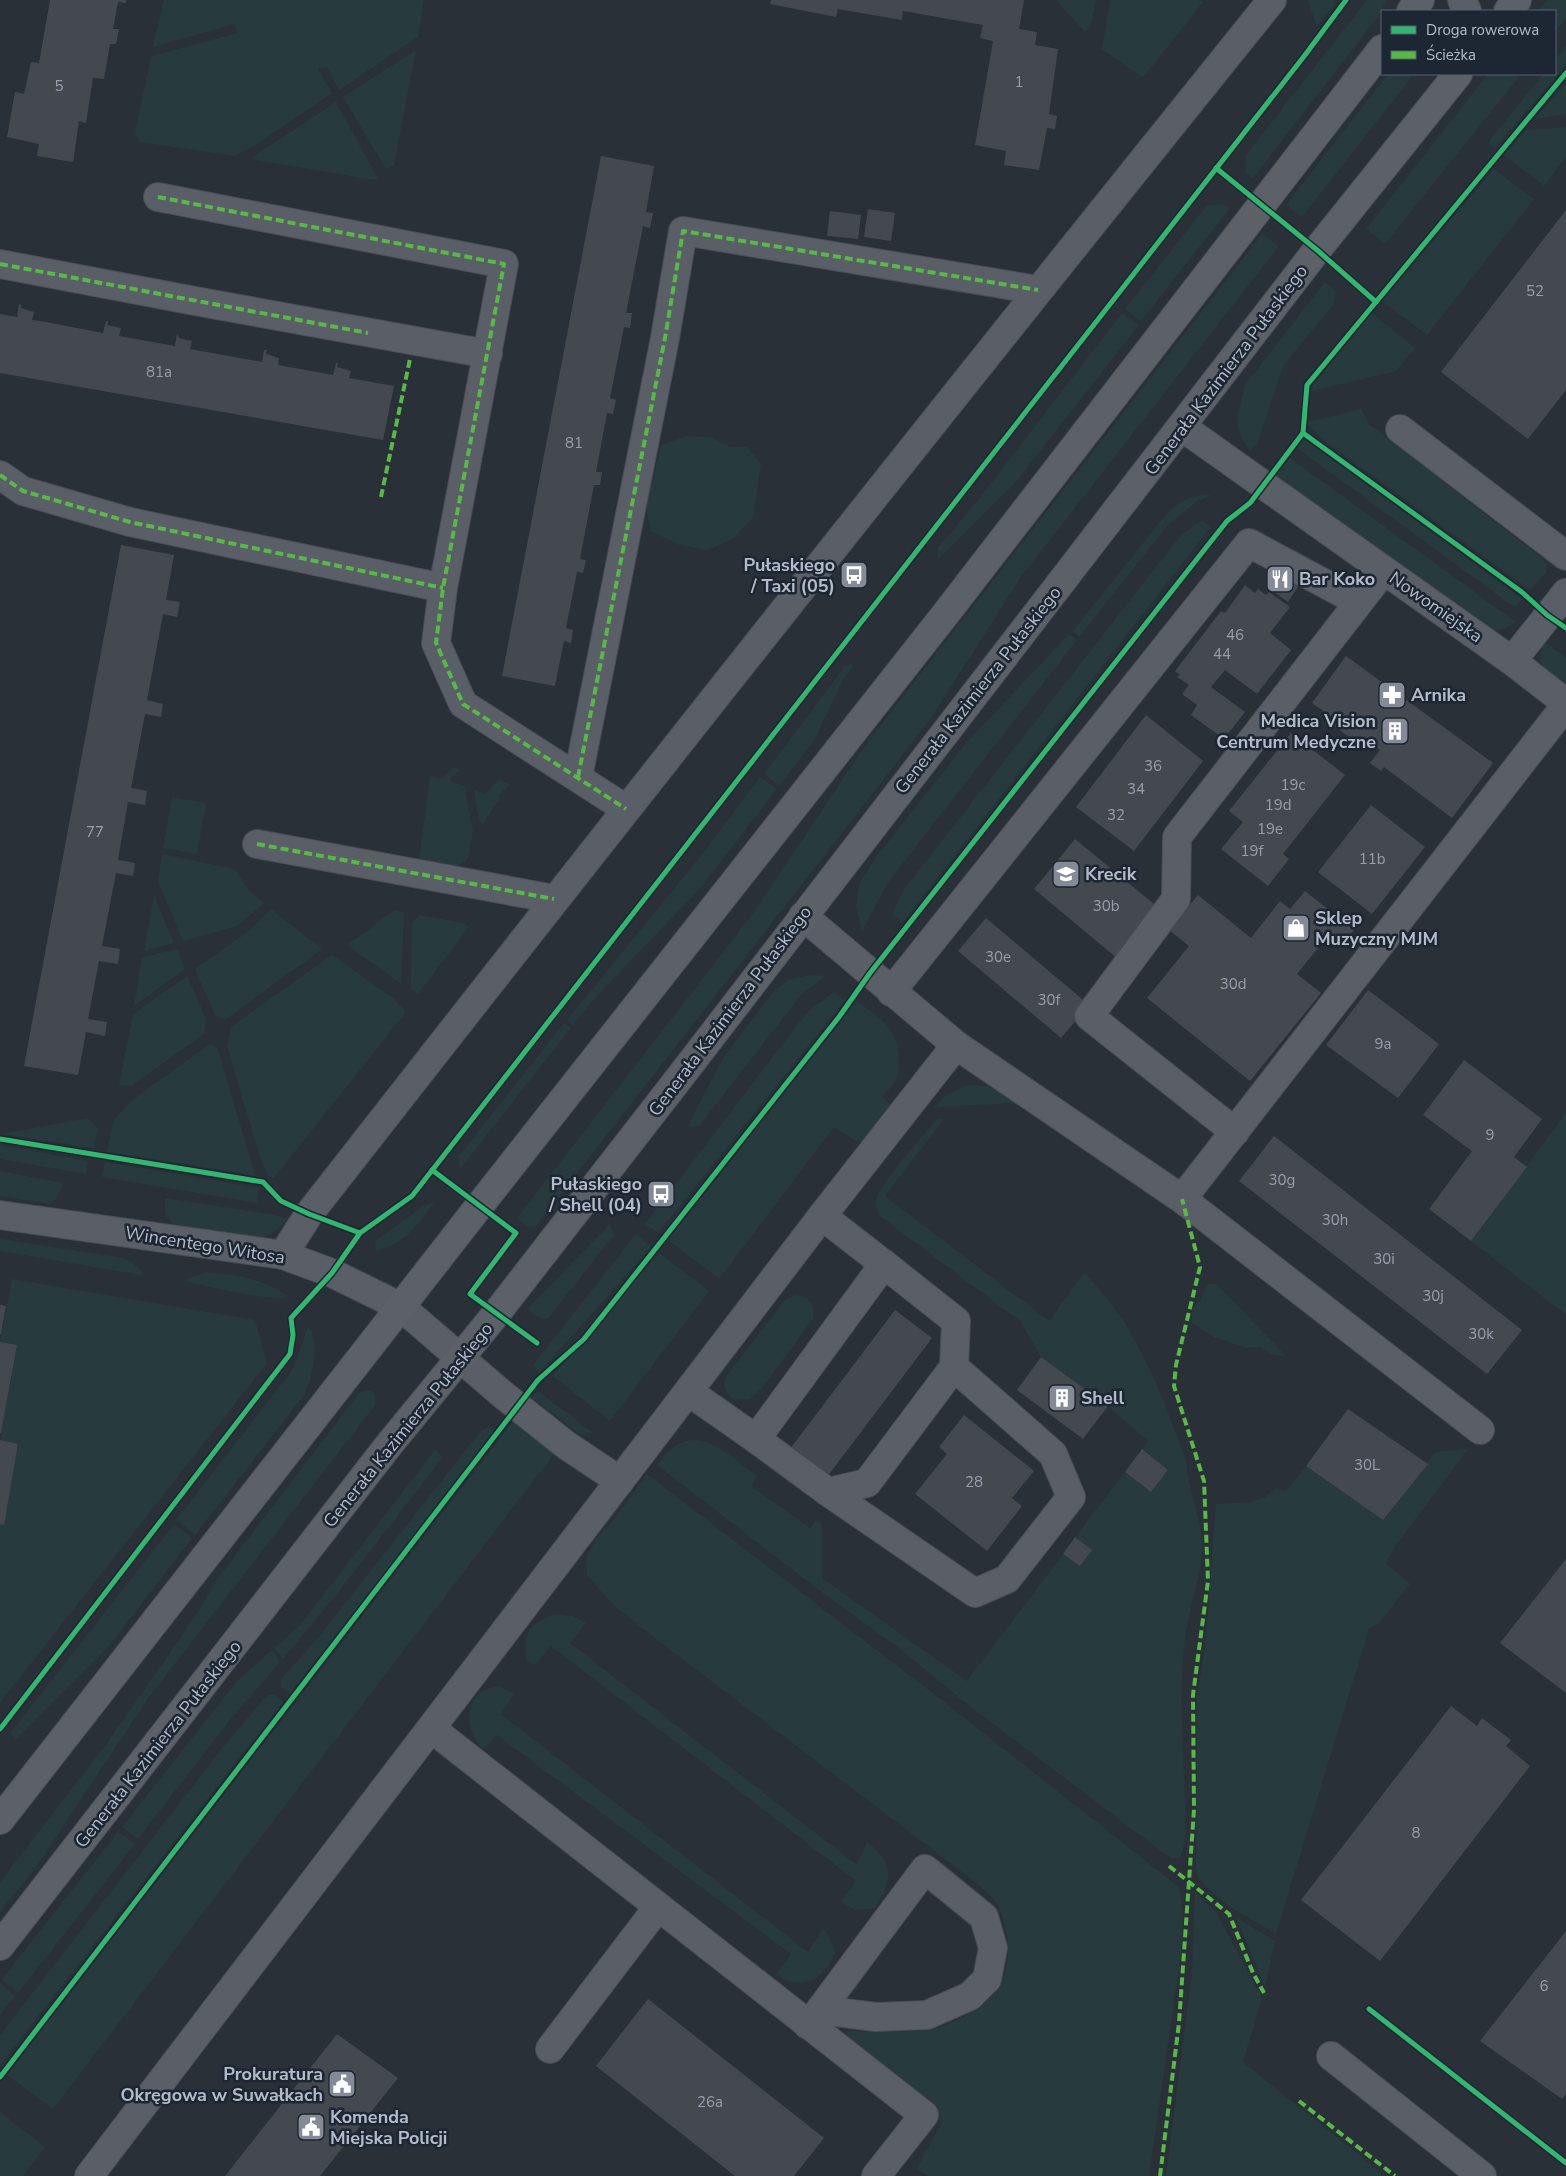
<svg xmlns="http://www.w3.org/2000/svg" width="1566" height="2176" font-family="'Nunito Sans',sans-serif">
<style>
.green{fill:#273a3e}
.building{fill:#444950}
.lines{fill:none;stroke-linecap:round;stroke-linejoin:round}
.minor-casing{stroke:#484c53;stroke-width:30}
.major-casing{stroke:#484c55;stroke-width:30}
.minor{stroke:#5a5e66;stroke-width:28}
.major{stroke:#5c6168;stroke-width:28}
.quiet{stroke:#58b947;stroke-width:4;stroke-dasharray:8 4;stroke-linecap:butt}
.cycleway-casing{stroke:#1d2633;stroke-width:8}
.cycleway{stroke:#33b770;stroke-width:5}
.labels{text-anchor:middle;stroke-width:5;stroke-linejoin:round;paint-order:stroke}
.number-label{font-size:15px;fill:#989fab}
.street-label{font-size:18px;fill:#b4bcc9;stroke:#1d2633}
.poi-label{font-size:18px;font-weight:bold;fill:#b4bcc9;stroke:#1d2633;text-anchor:start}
</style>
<rect width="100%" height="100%" fill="#2a3038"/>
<!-- green -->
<g class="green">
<path d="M164,0h260l-6,37 -79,53 -12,-23 -9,2 14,24 -70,48 -27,15 -95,-14 -5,-8 16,-78 87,-23 -4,-9 -81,23z"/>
<path d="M1056,0h40l-5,26 -6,6z"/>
<path d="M1110,0h89l5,1 -61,77 -41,-29z"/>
<path d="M1307,0h26l1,5 -17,21z"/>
<path d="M1367,0h19l-6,14 -127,164 -7,-5v-18z"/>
<path d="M1547,0h19v18l-11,14v-21h-17z"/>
<path d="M1566,46v19l-71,83 -7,-5 55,-69h12v-14z"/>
<path d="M416,50l-22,115 -8,4 -43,-72z"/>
<path d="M1388,74h26l-112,143 -16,-12z"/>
<path d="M1488,74h24l6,4 -133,166 -19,-15z"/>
<path d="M1566,83v31l-31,5z"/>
<path d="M336,102l42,77 -4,1 -124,-21z"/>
<path d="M1566,127v30l-22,29 -40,-31 22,-25z"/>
<path d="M1494,169l40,30 -107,136 -45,-34z"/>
<path d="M1222,204l8,4 -89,113 -16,-12 82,-104z"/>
<path d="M1262,234l17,12 -258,331 -90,141 -47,61 -348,447 -8,1 -11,-9 234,-302 115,-172z"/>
<path d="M1325,282l11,10 -2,12 -51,62 -26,78 -7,6 -9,-12 -3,-11v-15l7,-27z"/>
<path d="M1122,313l17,12 -124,158 -78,77 1,-12 44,-53z"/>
<path d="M1372,313l43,35 -19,23 -85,20 2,-6z"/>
<path d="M1361,409l9,16 172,133 5,9 -1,6 -16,17 -205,-149 -14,-13 -3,-6z"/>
<path d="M687,436l24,1 20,10h16l14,17 -8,54 -19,20 -26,12 -29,-5 -28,-14 -5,-23 15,-63z"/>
<path d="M1304,439l218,160 -8,8 -217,-159z"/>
<path d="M1290,458l226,164c-10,6 -16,10 -28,8l-213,-154z"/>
<path d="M1204,494l7,1 -15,7 -29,24 -88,111 -6,-6 94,-118c11,-11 22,-15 37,-19z"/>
<path d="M1202,520l8,8 -308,395 -10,-9 13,-26 276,-353z"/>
<path d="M1069,634l8,6 -188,241 -27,50 -6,-24 2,-16 3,-11 15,-23 91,-115z"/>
<path d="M1545,642l21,16v31c-17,-15 -34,-22 -21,-47z"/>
<path d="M852,664l2,1 -12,16 -27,58 -36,47 -15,-12 81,-108z"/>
<path d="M453,767l7,2 -11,11 15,6 9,45 -5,28 -12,8 -37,-7 11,-84 12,3z"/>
<path d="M760,777l17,12 -79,102 -105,109 -20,25 -6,-5 136,-167z"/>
<path d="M498,780l12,4 -11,11 1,3 -17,25 -4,-1 -5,-32 12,4z"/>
<path d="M172,797l34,6 -9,51 -34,-6z"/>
<path d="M162,854l73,15 12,19 17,15 -26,23 -55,15 -25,-60z"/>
<path d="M154,895l20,48 -30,8z"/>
<path d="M271,909l51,40 -97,71 -10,-5 -20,-46 51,-36z"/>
<path d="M395,910l9,3 -3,71 -54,-39z"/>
<path d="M420,915l43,8 6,4 -51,67 -7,-5 1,-67z"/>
<path d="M177,949l8,20 -51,37 8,-49z"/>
<path d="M332,955l60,42 14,15 -132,166 -6,-2 -9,-22 -32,-107 4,-20z"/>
<path d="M811,975l14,1 -23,18 -103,132 -12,1 36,-69 50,-66 16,-13z"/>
<path d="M187,976l19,42 -2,16 -73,52 -12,-1 14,-71z"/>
<path d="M834,992l11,8 -187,233 -13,-9 163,-213z"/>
<path d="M857,1001c11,9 25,16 33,28 9,12 12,40 5,53 -4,5 -9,10 -13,15l10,9 -31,38 -27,-17 -115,152 -51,-39z"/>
<path d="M564,1023l7,5 -111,141 -2,-12z"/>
<path d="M210,1044l8,5 37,126 -148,-23 6,-31 18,-20z"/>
<path d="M967,1085l21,1 31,17 -84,4 11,-12z"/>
<path d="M1566,1113v202l-95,-74z"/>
<path d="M87,1118l11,11 -4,19 -92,-14z"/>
<path d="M938,1118l6,1 -59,77 164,125 35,-48c53,51 77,120 102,187 2,32 18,61 16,93 -2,29 -14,57 -17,86 -7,53 -2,106 0,159 0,20 3,42 -5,60h-9l-22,-16 -182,-138 -71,-58 -80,-58 -159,-123c35,-49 64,-15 100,11l-6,10 59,42 6,-8 6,5v53l145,103 96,-127 17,12 12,-16 -17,-13 50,-65 26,20 17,-22 -26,-21 6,-8 -40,-35 -67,-49 -20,-35 -141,-106c-2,-5 -5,-9 -4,-14 2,-18 49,-68 62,-84z"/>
<path d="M0,1145l88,16 -2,13 -86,-15z"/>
<path d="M105,1162l154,26 -2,15 -155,-26z"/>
<path d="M0,1171l63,12 -7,16 -6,5 -50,-8z"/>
<path d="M165,1198l111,17 10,5c-9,12 -17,17 -33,19l-80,-15 -8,-10z"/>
<path d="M435,1201c-16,23 -31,43 -59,50l-1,-10 49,-35z"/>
<path d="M610,1224l4,11 -65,82 -3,2 -9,-2 -10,-8z"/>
<path d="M636,1234l15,13 -111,125 -7,-7z"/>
<path d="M0,1239l124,19 8,4 11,11 -2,2 -141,-24z"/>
<path d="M659,1253l50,38 -99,130 -57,-45z"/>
<path d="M206,1272c29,3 59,6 82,25 -16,5 -76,-10 -96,-14l-8,-3z"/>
<path d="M12,1279l243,41 12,43 -267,340v-179l4,1 14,-81 -18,-4 17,-95 -17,-3z"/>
<path d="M1208,1284h9l69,72 -12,-1 -14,-8 -14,1 -32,-11 -22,-14v-13l8,-10z"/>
<path d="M795,1295c15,1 20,10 18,24l-51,69 -12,11 -16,1c-9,-6 -11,-14 -8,-24l60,-77z"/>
<path d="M308,1327c13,13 4,52 -3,67l-110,141 -19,-15 117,-151z"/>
<path d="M363,1391h8l4,4 1,9 -226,292 -113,170 -37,46v-30l107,-139 94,-135 14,-26 144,-189z"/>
<path d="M538,1391l55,42 -10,2 -5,-2 -47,-36z"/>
<path d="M516,1418l41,32 -504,659 -46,-34z"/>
<path d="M488,1427l7,5 -205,261 -9,-6v-8l36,-40 163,-207z"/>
<path d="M1468,1449l-75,100 -7,14 24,21 -31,39 -10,6 -93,305c-28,-17 -62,-32 -80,-61l1,-177 8,-48 11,-144 35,-2 13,-4 12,-10 10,3 20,-25 77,54 53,-68z"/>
<path d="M435,1450l8,7 -107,138 -53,64 -9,-11 26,-23z"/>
<path d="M647,1474l291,223 241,190 4,27 -2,39 -32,223h-222l-10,-8 25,-46 -5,-14 -91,-69 1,-8c23,0 72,3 92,-4 21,-7 46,-19 59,-39 16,-23 11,-61 -1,-84 -4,-7 -13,-13 -18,-19l-314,-239 -53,-42 -25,-29 -1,-16 9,-19 21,-23z"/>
<path d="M174,1524l18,14 -82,107 -96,96 -3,-9z"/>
<path d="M555,1614l17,2 14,7 -16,20 287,222 10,-23c28,21 26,40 7,66l-19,2 -14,-8 15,-21 -305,-235 -16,19 -9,-6c-2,-28 3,-35 29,-45z"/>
<path d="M272,1650l8,12 -50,58 -92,119 -16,-12 115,-146z"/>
<path d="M499,1686l15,8 -13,20 307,238 15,-24 10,16 2,10c-15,27 -30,37 -60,21l16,-21 -294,-219 -13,14c-17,-13 -21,-42 -4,-56 5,-4 13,-6 19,-7z"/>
<path d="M275,1694l8,8 -283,363v-30l223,-288 44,-52z"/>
<path d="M118,1832l17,12 -117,149 -16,-14z"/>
<path d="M1195,1892l21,20 46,86 -19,64 142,114h-219l26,-204z"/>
<path d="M1236,1917l39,24 -10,46z"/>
<path d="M0,1983l15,13 -15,19z"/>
<path d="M0,2112l45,35 -22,29h-23z"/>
</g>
<!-- building -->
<g class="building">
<path d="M50,0h76v3l-8,-1 -5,27h6l-3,15h-6l-6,35 -11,-1 -7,45 -7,-2 -6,41 -36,-6 2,-12 -32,-7 8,-45 9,2 7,-32 8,1z"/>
<path d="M771,0h253l-5,29 18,3 -2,13 23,4 -9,65 8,2 -2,13 -8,-1 -8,42 -35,-5 2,-14 -31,-6 18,-104 -13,-3 3,-13 -80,-14 -1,9 -64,-11 -2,8 -66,-13z"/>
<path d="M601,156l53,10 -8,46 7,1 -3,15 -7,-2 -17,87h6l-2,15 -6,-1 -14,71 6,2 -3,14 -6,-1 -11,59h6l-2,13h-6l-14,74 6,1 -3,13 -6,-1 -11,56 7,2 -2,13 -7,-2 -9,45 -53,-10z"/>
<path d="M868,209l27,4 -4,28 -27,-4z"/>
<path d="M1566,210v180l-38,49 -87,-67z"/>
<path d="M830,211l31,4 -3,24 -31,-3z"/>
<path d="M19,304l2,1v3l13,4 -2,8 14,2 57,11 3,-12h2l-1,4 14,3 -2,8 56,10 2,-13 2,5 13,3 -2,8 72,13 2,-12h3l-1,4 13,4 -1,7 55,10 3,-12h2l-1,4 14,4 -2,7 45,8 -11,54 -383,-67v-59l17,3z"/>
<path d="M121,545l53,10 -8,45 14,2 -3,15 -14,-3 -16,86 16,4 -2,13 -16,-3 -14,74 16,3 -2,14 -17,-3 -10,58 17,3 -2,13 -17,-3 -14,73 18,3 -2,15 -19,-3 -11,58 19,3 -2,14 -19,-4 -8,43 -54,-9z"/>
<path d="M1281,567l22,12 -15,23 -21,-15z"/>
<path d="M1245,585l10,8 3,-4 8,6 3,-3 21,15 -20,26 21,17 -34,44 -32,-24 -14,17 34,25 -21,27 -33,-24 6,-10 -15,-11 7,-9 -12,-8 3,-2 -5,-4 46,-60 4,2z"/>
<path d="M1346,656l147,107 -41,55 -68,-51 -3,4 -11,-8 10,-13 -15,-11 -5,6 -30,-22 3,-5 -21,-15z"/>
<path d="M1146,715l57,46 -69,90 -58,-44z"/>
<path d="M1291,733l54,42 -62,79 6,5 -21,27 -47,-37 22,-27 -14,-11z"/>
<path d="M1371,805l54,42 -53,67 -54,-42z"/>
<path d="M1075,839l85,70 -42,50 -84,-70z"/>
<path d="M1305,891l49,39 -14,19 -14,-11 -29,36 24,19 -71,88 -103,-83 42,-52 -20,-16 29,-35 53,43 29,-37 10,8z"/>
<path d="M986,918l103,87 -28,33 -103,-87z"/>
<path d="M1368,990l71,54 -41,54 -72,-53z"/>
<path d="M1464,1060l78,59 -28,38 13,10 -56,74 -42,-32 43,-58 -49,-36z"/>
<path d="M1274,1136l248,194 -35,44 -248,-193z"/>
<path d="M0,1305l6,1 -5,28h-1z"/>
<path d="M895,1310l37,28 -105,139 -37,-28z"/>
<path d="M0,1342l17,3 -16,88h-1z"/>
<path d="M1041,1357l67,49 -25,33 -66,-49z"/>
<path d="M1348,1409l80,55 -45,56 -77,-54z"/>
<path d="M964,1415l70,56 -22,27 10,8 -35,45 -72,-57 32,-40 -8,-7z"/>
<path d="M0,1440l18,4 -14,81 -4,-1z"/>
<path d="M1142,1449l26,21 -17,22 -26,-20z"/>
<path d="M1075,1537l17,13 -12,16 -17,-12z"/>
<path d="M1566,1559v134l-66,-50z"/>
<path d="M1451,1706l26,20 5,-8 29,22 -5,6 24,20 -150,195 -79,-61z"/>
<path d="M1566,1931v163l-4,5 -82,-58z"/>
<path d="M648,1999l176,139 -30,38h-59l-139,-110z"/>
<path d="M337,2034l61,44 -78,98h-95z"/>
</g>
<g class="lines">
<defs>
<g id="minor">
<path d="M1462,0l5,11"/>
<path d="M158,197l346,67 -61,324 -7,55 27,61 163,105"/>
<path d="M0,264l195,37 293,53"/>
<path d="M1182,427l330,234 54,42"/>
<path d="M1400,429l166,127"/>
<path d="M0,475l23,16 107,31 313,66"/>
<path d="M1512,661l54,-68"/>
<path d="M578,777l87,-439 18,-107 355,59"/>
<path d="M257,844l297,55"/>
<path d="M891,992l358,-449 110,59"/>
<path d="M956,1045l226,154 298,231"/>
<path d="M1235,1132l-146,-116 87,-117 1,-62 207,-267"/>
<path d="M1182,1199l384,-494"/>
<path d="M0,1215l283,40 49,18 69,34 101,87 64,51 54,36"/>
<path d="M283,1255l26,-41c318,-407 639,-812 963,-1214"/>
<path d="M689,1392l67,47 128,-175 -62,-48"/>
<path d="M756,1439l72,53 39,-9 87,-116 2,-46 -72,-57"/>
<path d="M828,1492l147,101 32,-14 64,-82 -18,-43 -99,-87"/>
<path d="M432,1729l492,386 -48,61"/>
<path d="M808,2025l12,-15 56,7 51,-2 43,-19 17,-17 6,-31 -9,-31 -59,-48 -105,141"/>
<path d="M550,2049l108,-142"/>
<path d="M1331,2056l151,120"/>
<path d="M89,2176l733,-960 134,-171 -153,-129"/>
</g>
<g id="major">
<path d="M1411,11l9,-11"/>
<path d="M1508,11l9,-11"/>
<path d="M0,1820l480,-615 464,-589 438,-567"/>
<path d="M0,1946l388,-500 108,-132 184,-237 637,-827 141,-176"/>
</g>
</defs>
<!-- minor casing -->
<use href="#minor" class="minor-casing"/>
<!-- major casing -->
<use href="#major" class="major-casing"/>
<!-- minor -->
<use href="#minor" class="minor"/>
<!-- major -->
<use href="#major" class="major"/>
<!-- quiet -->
<g class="quiet">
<path d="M158,197l346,67 -61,324 -7,55 27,61 163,105"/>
<path d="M0,264l368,69"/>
<path d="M0,475l23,16 107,31 313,66"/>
<path d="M381,497l29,-138"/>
<path d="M578,777l87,-439 18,-107 355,59"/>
<path d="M257,844l297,55"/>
<path d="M1169,1866l60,48 24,59 11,20"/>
<path d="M1299,2101l96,75"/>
<path d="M1160,2176l19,-153 15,-213 -1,-115 15,-114 -4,-100 -30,-95 2,-21 24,-98 -18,-68"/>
</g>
<defs>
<g id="cycleway">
<path d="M1566,73l-259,312 -4,48 220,160 24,22 19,13"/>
<path d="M1216,168l101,82 59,52"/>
<path d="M0,1139l263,43 18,19 28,13 51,19"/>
<path d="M432,1170l84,63 -46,61 67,49"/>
<path d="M0,1729l290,-375 3,-19 -2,-17 41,-45 28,-40 52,-37 893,-1141 41,-55"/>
<path d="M1369,2009l197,154"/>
<path d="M0,2077l538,-697 46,-41 255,-322 31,-44 357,-452 23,-18 53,-70"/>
</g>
</defs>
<!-- cycleway casing -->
<use href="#cycleway" class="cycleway-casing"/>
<!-- cycleway -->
<use href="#cycleway" class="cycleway"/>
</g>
<!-- icons -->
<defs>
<symbol id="bus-square" viewBox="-11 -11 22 22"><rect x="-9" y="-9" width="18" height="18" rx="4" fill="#848b96" stroke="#1d2633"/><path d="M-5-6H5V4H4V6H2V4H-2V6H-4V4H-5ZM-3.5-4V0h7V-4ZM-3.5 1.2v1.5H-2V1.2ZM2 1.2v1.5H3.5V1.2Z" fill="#fff"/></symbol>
<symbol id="restaurant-square" viewBox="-11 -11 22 22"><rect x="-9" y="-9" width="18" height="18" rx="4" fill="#848b96" stroke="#1d2633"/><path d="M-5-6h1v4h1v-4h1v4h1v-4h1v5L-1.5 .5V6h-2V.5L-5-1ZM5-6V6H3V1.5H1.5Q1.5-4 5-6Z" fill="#fff"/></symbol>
<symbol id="pharmacy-square" viewBox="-11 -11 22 22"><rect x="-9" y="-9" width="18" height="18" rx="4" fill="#848b96" stroke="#1d2633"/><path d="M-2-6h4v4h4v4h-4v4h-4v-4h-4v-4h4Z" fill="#fff"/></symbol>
<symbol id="building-square" viewBox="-11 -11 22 22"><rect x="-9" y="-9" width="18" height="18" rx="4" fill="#848b96" stroke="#1d2633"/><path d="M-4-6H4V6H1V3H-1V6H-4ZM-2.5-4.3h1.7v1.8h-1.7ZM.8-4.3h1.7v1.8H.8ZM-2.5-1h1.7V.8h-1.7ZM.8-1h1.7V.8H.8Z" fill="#fff"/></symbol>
<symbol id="school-square" viewBox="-11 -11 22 22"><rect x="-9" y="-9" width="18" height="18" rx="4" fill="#848b96" stroke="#1d2633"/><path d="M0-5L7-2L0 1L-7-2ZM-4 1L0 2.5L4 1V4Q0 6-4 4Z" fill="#fff"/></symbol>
<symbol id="shop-square" viewBox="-11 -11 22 22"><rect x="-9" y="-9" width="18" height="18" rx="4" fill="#848b96" stroke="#1d2633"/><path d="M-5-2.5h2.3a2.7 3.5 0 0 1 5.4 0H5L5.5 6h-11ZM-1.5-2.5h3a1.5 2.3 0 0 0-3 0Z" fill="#fff"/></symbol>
<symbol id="civic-square" viewBox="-11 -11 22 22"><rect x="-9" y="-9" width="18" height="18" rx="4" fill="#848b96" stroke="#1d2633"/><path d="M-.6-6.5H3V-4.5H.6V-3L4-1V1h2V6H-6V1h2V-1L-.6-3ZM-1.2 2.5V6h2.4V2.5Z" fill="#fff"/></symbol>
</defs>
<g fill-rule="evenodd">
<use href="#bus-square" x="838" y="559" width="32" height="32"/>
<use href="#restaurant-square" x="1264" y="563" width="32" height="32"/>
<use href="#pharmacy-square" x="1376" y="679" width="32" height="32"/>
<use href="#building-square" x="1379" y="715" width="32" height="32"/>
<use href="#school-square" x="1050" y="858" width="32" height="32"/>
<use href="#shop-square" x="1280" y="912" width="32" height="32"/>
<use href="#bus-square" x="645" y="1178" width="32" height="32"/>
<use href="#building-square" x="1046" y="1382" width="32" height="32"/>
<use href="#civic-square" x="326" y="2068" width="32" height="32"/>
<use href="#civic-square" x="295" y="2111" width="32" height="32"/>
</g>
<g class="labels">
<!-- number labels -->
<g class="number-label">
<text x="1019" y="87">1</text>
<text x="59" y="91">5</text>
<text x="1535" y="296">52</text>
<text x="159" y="377">81a</text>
<text x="574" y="448">81</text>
<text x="1235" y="640">46</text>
<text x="1222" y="659">44</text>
<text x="1153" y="771">36</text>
<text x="1293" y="790">19c</text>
<text x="1136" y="794">34</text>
<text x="1278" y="810">19d</text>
<text x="1116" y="820">32</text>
<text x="1270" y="834">19e</text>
<text x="95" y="837">77</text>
<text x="1252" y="856">19f</text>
<text x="1372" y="864">11b</text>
<text x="1106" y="911">30b</text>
<text x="998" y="962">30e</text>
<text x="1233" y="989">30d</text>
<text x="1049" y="1005">30f</text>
<text x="1383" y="1049">9a</text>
<text x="1490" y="1140">9</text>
<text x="1282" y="1185">30g</text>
<text x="1335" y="1225">30h</text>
<text x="1384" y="1264">30i</text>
<text x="1433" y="1301">30j</text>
<text x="1481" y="1339">30k</text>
<text x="1367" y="1470">30L</text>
<text x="974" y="1487">28</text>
<text x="1416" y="1838">8</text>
<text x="1544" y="1991">6</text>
<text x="710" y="2107">26a</text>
</g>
<!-- street labels -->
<g class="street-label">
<text transform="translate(1226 370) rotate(-53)" y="6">Generała Kazimierza Pułaskiego</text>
<text transform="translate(1436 607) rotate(35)" y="6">Nowomiejska</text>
<text transform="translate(978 690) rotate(-52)" y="6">Generała Kazimierza Pułaskiego</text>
<text transform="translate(730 1011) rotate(-53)" y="6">Generała Kazimierza Pułaskiego</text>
<text transform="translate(205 1245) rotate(9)" y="6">Wincentego Witosa</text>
<text transform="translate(408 1425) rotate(-51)" y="6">Generała Kazimierza Pułaskiego</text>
<text transform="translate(158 1744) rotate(-52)" y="6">Generała Kazimierza Pułaskiego</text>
</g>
<!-- poi labels -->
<g class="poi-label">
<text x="835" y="571" text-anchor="end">Pułaskiego<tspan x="835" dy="21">/ Taxi (05)</tspan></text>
<text x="1299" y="585">Bar Koko</text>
<text x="1411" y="701">Arnika</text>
<text x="1376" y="727" text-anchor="end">Medica Vision<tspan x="1376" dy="21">Centrum Medyczne</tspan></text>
<text x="1085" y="880">Krecik</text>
<text x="1315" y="924">Sklep<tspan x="1315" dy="21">Muzyczny MJM</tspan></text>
<text x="642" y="1190" text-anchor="end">Pułaskiego<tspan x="642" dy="21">/ Shell (04)</tspan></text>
<text x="1081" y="1404">Shell</text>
<text x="323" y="2080" text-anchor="end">Prokuratura<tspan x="323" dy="21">Okręgowa w Suwałkach</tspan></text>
<text x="330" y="2123">Komenda<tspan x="330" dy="21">Miejska Policji</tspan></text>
</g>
</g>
<!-- legend -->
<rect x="1381" y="10" width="175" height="65" fill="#1d2633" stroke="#59626f"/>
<rect x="1391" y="26" width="25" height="8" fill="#33b770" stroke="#59626f"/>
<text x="1426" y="35" font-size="15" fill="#b4bcc9">Droga rowerowa</text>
<rect x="1391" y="51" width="25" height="8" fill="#58b947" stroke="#59626f"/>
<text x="1426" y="60" font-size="15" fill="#b4bcc9">Ścieżka</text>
</svg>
